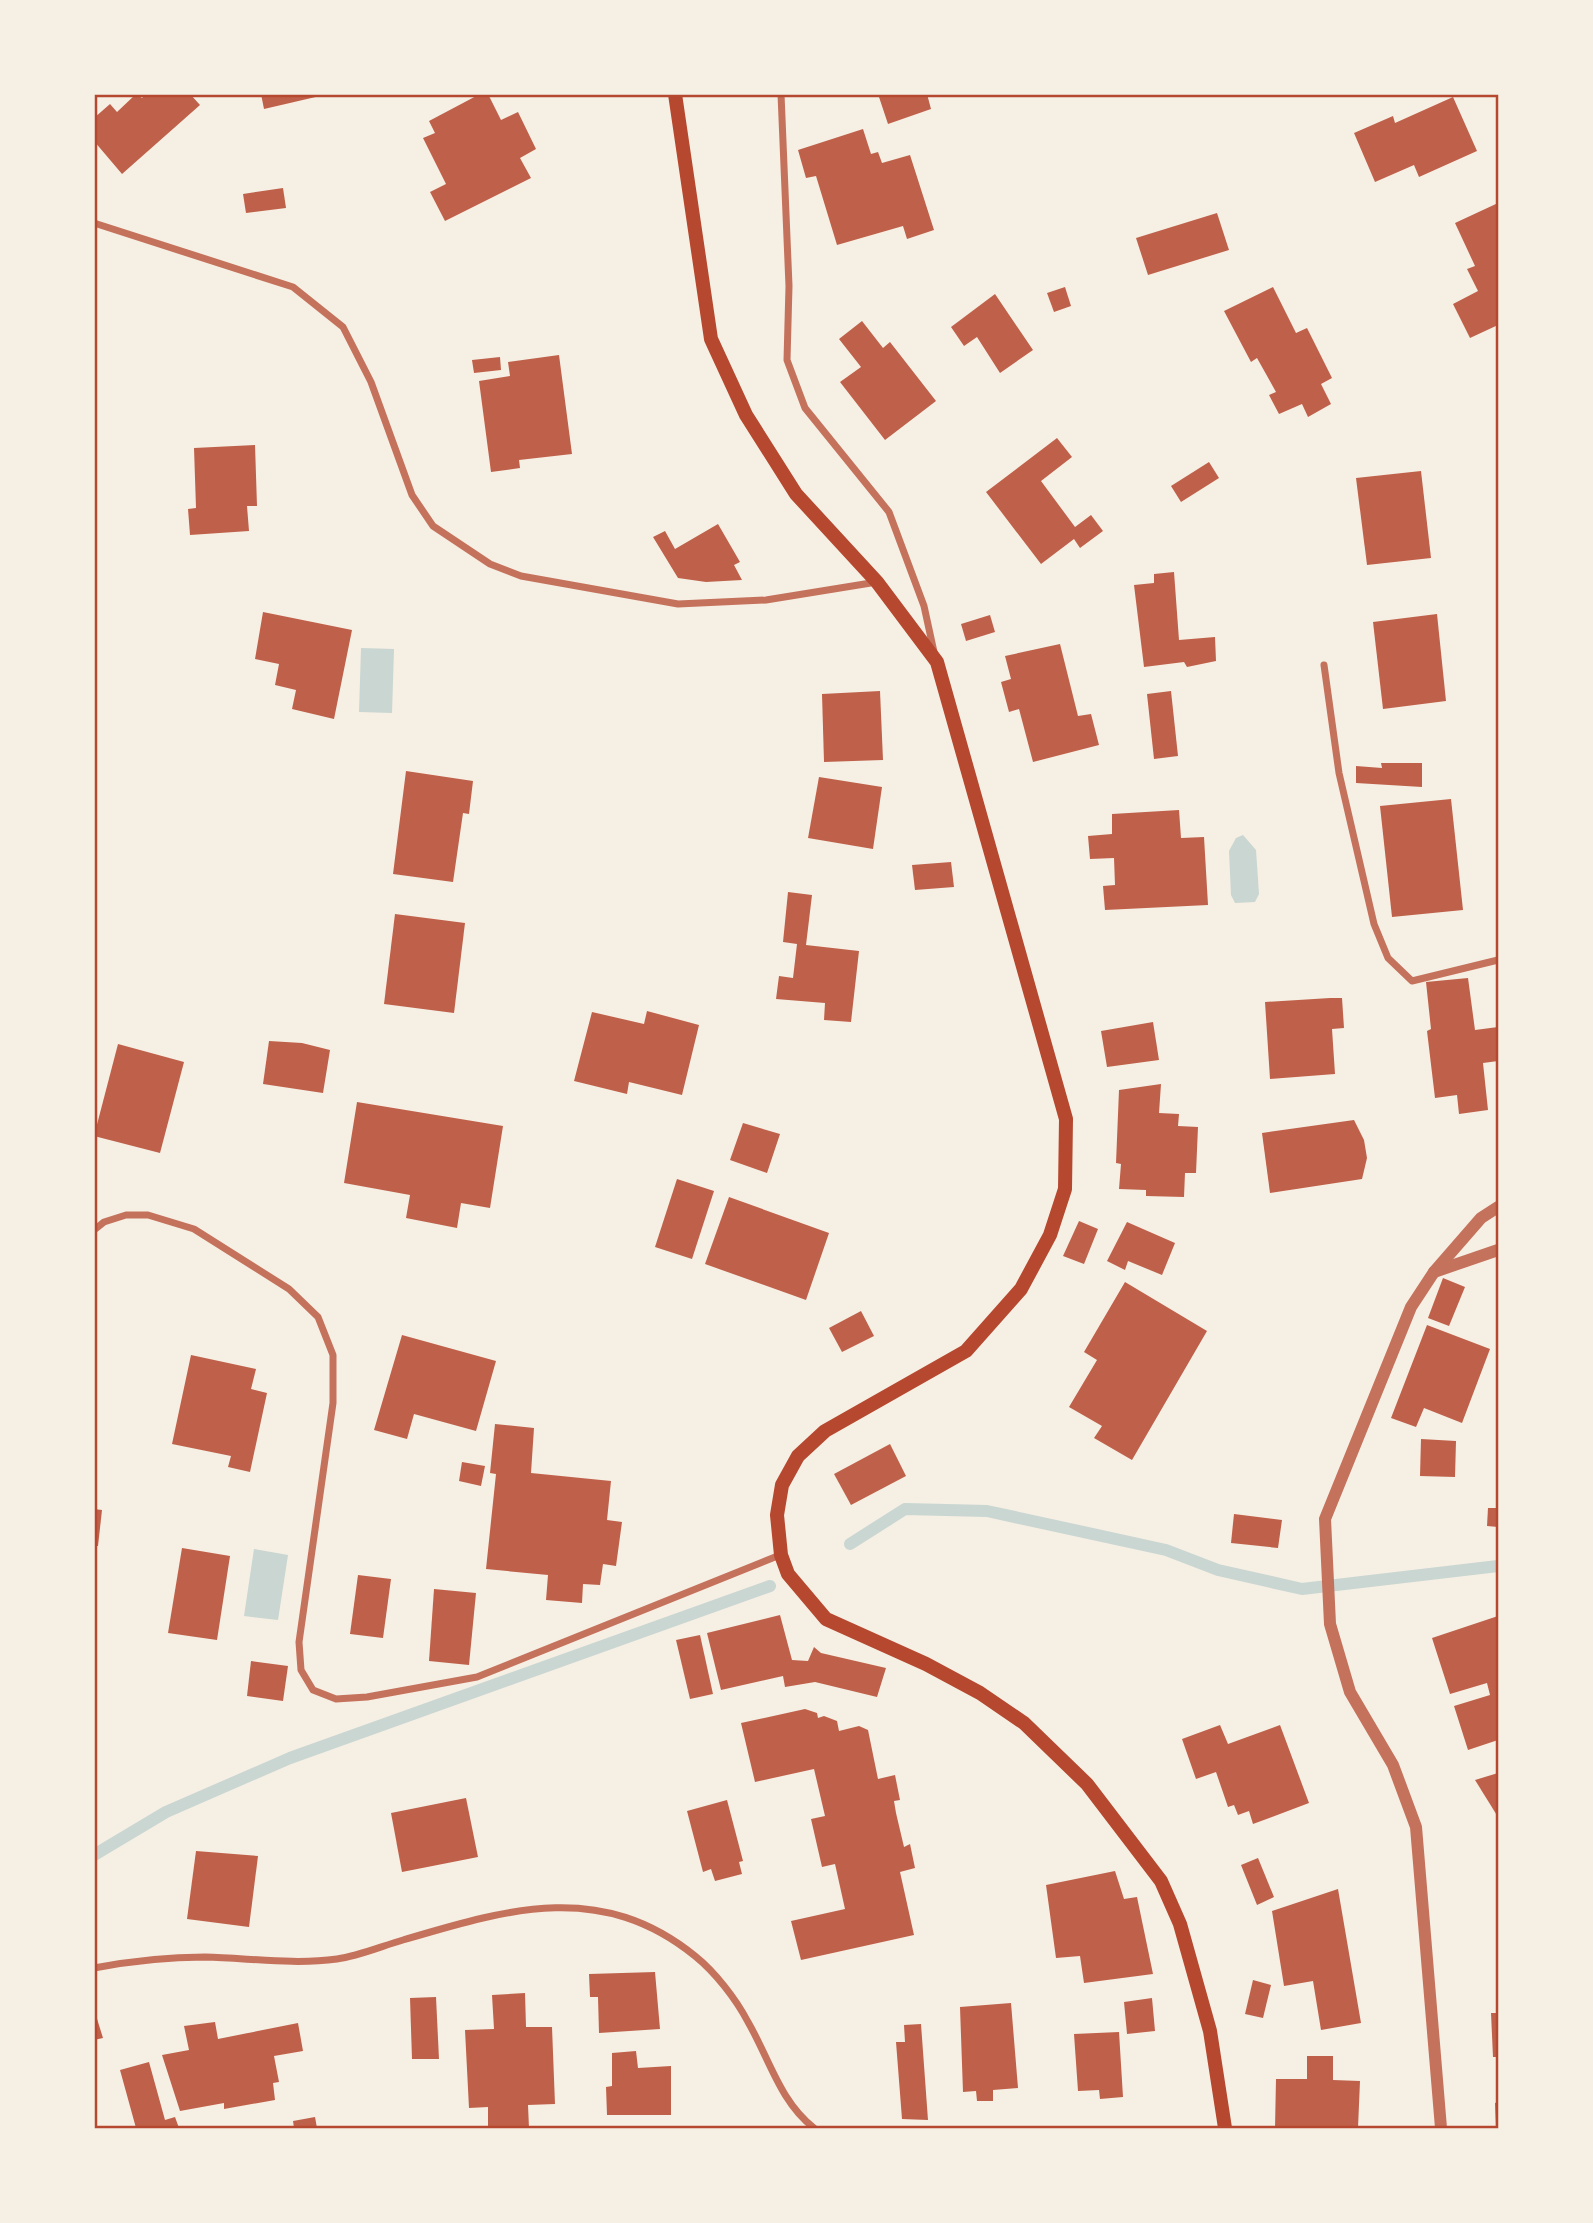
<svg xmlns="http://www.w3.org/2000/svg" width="1593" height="2223" font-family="Spectral,serif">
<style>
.water{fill:#c9d6d2}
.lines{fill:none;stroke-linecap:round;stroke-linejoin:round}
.stream{stroke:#c9d6d2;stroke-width:12}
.building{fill:#bf614a}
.minor{stroke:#c5725c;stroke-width:7}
.tertiary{stroke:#c5725c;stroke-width:12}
.secondary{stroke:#b5482f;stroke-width:14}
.neatline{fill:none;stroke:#b5482f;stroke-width:2.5}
</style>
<rect width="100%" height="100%" fill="#f6efe4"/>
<!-- water -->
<g class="water">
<path d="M361,648l33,1 -2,64 -33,-1z"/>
<path d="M1243,835l13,15 3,44 -4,8 -20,1 -4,-8 -2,-44 7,-13z"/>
<path d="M254,1549l34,6 -10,65 -34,-4z"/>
</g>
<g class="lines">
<!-- stream -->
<g class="stream">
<path d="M850,1544l55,-35 82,2 179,39 52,20 84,19 196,-23"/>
<path d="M94,1855l72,-43 124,-54 480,-172"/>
</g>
</g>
<!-- building -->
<g class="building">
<path d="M136,94l6,4 4,-4h44l10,11 -78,69 -28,-33v-23l16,-14 7,8z"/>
<path d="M261,94h59v2l-56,13z"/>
<path d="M480,94h8l13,26 17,-8 18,37 -16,9 11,20 -86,43 -15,-29 16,-8 -23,-46 12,-5 -6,-12z"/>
<path d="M878,94h49l4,15 -43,15z"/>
<path d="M1453,97l24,54 -58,26 -5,-12 -39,17 -21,-49 39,-17 2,7z"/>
<path d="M863,129l8,25 7,-2 4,11 28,-8 24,75 -27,9 -4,-13 -66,19 -21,-69 -10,2 -8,-28z"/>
<path d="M283,188l3,20 -40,5 -3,-19z"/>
<path d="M1498,203v122l-28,13 -17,-34 25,-13 -11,-22 8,-3 -20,-43z"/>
<path d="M1217,213l12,37 -81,25 -12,-37z"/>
<path d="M1065,287l6,19 -17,6 -7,-19z"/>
<path d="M1273,287l23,46 11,-5 25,50 -11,6 10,20 -23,13 -6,-13 -23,10 -10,-19 7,-3 -19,-34 -6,4 -27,-51z"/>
<path d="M995,294l38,56 -33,23 -23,-36 -13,9 -13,-19z"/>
<path d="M862,321l21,27 7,-6 46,59 -51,39 -45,-58 21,-15 -22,-28z"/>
<path d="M559,355l13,99 -53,6 1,8 -29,4 -12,-91 31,-5 -2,-14z"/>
<path d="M500,357l1,13 -27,3 -2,-13z"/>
<path d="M1057,438l15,19 -31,24 34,46 16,-12 12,16 -23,17 -6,-9 -33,25 -55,-72z"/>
<path d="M255,445l2,61h-10l2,25 -59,4 -2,-26 8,-1 -2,-60z"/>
<path d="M1209,462l10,16 -38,24 -10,-16z"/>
<path d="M1421,471l10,87 -64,7 -11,-87z"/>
<path d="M718,524l22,38 -6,3 8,15 -36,2 -28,-4 -25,-41 12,-6 10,18z"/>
<path d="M1174,572l5,68 36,-3 1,24 -29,6 -3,-5 -40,5 -10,-82 20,-2v-9z"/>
<path d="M263,612l89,18 -18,89 -42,-10 4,-19 -21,-5 4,-21 -24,-5z"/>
<path d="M1437,614l9,87 -63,8 -10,-87z"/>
<path d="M990,615l5,17 -29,9 -5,-17z"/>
<path d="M1060,644l18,72 13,-2 8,31 -66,17 -14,-53 -10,3 -8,-30 10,-3 -6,-23z"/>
<path d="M880,691l3,69 -59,2 -2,-68z"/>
<path d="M1171,691l7,65 -24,3 -7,-65z"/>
<path d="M1381,763h41v24l-66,-4v-17l26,2z"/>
<path d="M406,771l67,10 -4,33 -6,-1 -10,69 -60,-8z"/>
<path d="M819,777l63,10 -9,62 -65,-11z"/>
<path d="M1451,799l12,111 -71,7 -12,-111z"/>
<path d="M1179,810l2,28 23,-1 4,68 -103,5 -2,-24 12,-1 -1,-27 -24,1 -2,-23 24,-2v-20z"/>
<path d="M951,862l3,25 -39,3 -3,-25z"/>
<path d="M788,892l24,3 -6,50 53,6 -8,71 -27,-2 1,-17 -49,-4 3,-23 14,2 4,-34 -14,-2z"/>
<path d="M395,914l70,9 -11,90 -70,-9z"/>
<path d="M1468,978l7,52 23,-3v34l-15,2 5,47 -29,4 -2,-19 -22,3 -8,-67 4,-2 -5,-47z"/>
<path d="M1330,998h12l2,30 -12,1 3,45 -65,5 -5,-77z"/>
<path d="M647,1011l52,14 -17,70 -53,-13 -2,12 -53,-13 18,-69 52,12z"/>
<path d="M1153,1022l6,38 -52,7 -6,-36z"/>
<path d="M269,1041l33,2 28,7 -7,43 -60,-9z"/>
<path d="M118,1044l66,18 -24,91 -66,-17z"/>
<path d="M1161,1084l-2,29 20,1 -1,12 20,1 -2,46h-11l-1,24 -38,-1v-6l-27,-1 2,-25 -5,-1 3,-73z"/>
<path d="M357,1102l146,24 -13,82 -29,-5 -4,25 -51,-10 4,-23 -66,-12z"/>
<path d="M1354,1120l10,20 3,18 -5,21 -92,14 -8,-60z"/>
<path d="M743,1123l37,11 -13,39 -37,-13z"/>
<path d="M677,1179l37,12 -22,68 -37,-12z"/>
<path d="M729,1197l100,36 -23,67 -101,-36z"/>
<path d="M1079,1221l19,8 -14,35 -21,-8z"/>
<path d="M1127,1222l48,21 -13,32 -34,-14 -3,9 -18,-9z"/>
<path d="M1443,1278l22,9 -16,39 -21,-8z"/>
<path d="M1125,1282l82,49 -75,129 -38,-22 8,-12 -33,-19 28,-47 -13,-8z"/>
<path d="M861,1311l13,25 -32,16 -13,-24z"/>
<path d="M1427,1325l63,24 -28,74 -38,-15 -8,19 -25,-9z"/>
<path d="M402,1335l94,26 -20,70 -62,-17 -7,25 -33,-9z"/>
<path d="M191,1355l65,14 -5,20 16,4 -17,79 -22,-5 3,-11 -59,-12z"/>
<path d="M495,1424l39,4 -3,45 80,8 -4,39 15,2 -6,44 -13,-2 -3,21 -17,-1 -1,19 -36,-3 2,-25 -62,-6 10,-95 -6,-1z"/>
<path d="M1421,1439l35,2 -1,36 -35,-1z"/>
<path d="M890,1444l16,32 -55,29 -17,-31z"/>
<path d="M462,1462l23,4 -4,20 -22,-5z"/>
<path d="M1488,1508h10v19l-11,-1z"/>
<path d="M94,1509l8,1 -4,36h-4z"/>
<path d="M1234,1514l48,6 -4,28 -47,-5z"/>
<path d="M182,1548l48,8 -13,84 -49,-7z"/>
<path d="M358,1575l33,4 -8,59 -33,-4z"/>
<path d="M434,1589l42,4 -7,72 -40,-4z"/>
<path d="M780,1615l12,45 16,1 6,-14 7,6 65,15 -9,29 -62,-15 -30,5 -2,-11 -62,14 -14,-57z"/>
<path d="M1498,1616v124l-30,10 -14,-44 36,-11 -3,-12 -37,11 -18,-56z"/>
<path d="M700,1635l13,59 -23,5 -14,-59z"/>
<path d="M251,1661l37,5 -5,35 -36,-5z"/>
<path d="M805,1709l12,4 1,5 6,-2 13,5 2,10 20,-5 9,4 10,49 17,-4 5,25 -6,1 2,12 8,34 6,-3 5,24 -15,4 14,63 -113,25 -10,-39 54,-12 -10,-45 -13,3 -11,-48 14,-3 -11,-47 -59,13 -14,-59z"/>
<path d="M1220,1725l8,19 52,-19 29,78 -56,21 -4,-13 -11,4 -4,-10 -6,2 -12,-35 -20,7 -14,-40z"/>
<path d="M1498,1773v44l-23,-37z"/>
<path d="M466,1798l12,59 -76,15 -11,-59z"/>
<path d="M727,1800l16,61 -4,1 3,12 -27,7 -4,-12 -8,3 -16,-61z"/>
<path d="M196,1851l62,5 -9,71 -62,-8z"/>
<path d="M1258,1858l16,39 -17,8 -16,-40z"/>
<path d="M1115,1871l9,28 13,-2 16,77 -69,9 -4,-27 -24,2 -10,-73z"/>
<path d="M1338,1889l23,134 -40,7 -8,-49 -29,5 -12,-75z"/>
<path d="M655,1972l5,57 -61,4 -1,-36h-8l-1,-23z"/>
<path d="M1253,1980l18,5 -8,33 -18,-4z"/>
<path d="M525,1993l1,34h26l3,77 -27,1 1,23h-41v-21l-19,1 -4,-78 29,-1 -2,-34z"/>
<path d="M436,1997l3,62h-27l-2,-61z"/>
<path d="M1152,1998l3,33 -28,3 -3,-32z"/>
<path d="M1011,2003l7,85 -25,2v11h-16l-1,-10 -13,1 -3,-85z"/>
<path d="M94,2009l9,29 -9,2z"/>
<path d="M1491,2013h7v44h-5z"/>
<path d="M215,2022l3,17 80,-16 5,28 -29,5 5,26 -6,1 2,17 -51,9v-6l-44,8 -18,-56 27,-5 -5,-24z"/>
<path d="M921,2024l7,96 -26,-1 -6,-77h9l-1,-17z"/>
<path d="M1119,2032l4,65 -23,2 -1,-9 -21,1 -4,-57z"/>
<path d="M636,2051l2,17 33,-2v49h-64l-1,-28 6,-1v-33z"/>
<path d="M1307,2056h26v24l27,1 -2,47h-83l1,-49h31z"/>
<path d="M149,2062l16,58 10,-3 4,11h-43l-16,-58z"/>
<path d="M1498,2102v26h-2l-1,-25z"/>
<path d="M315,2117l2,11h-23l-1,-7z"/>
</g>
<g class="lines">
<!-- minor -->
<g class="minor">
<path d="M781,94l8,192 -2,74 18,48 84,104 35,94 10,46"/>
<path d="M94,223l199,64 50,40 28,55 41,113 21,31 57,38 31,12 157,28 88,-4 111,-18"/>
<path d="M1324,665l15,108 35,151 14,34 24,23 86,-21"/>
<path d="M94,1230l10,-8 22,-7h22l46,14 95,60 29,28 15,38v48l-34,239 2,28 12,20 23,9 31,-2 110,-20 303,-122"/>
<path d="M94,1968c37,-7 73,-11 111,-11 44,1 88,8 132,2 22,-3 45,-13 66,-19 105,-31 198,-60 292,16 20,16 41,43 53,66 21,36 32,80 66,106"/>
</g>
<!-- tertiary -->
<g class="tertiary">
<path d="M1434,1272l64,-22"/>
<path d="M1441,2128l-25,-301 -23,-62 -43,-73 -20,-68 -5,-105 86,-212 23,-35 47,-54 17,-11"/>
</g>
<!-- secondary -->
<path class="secondary" d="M675,94l36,245 35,76 50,79 81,88 60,80 129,457 -1,70 -15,46 -29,54 -55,62 -141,80 -27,25 -16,29 -5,30 4,40 7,19 38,45 100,45 54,29 44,30 63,61 74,97 19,43 30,107 15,97"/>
</g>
<!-- border -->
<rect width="1593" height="2223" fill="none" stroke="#f6efe4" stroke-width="192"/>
<rect x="96" y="96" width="1401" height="2031" class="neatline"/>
</svg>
